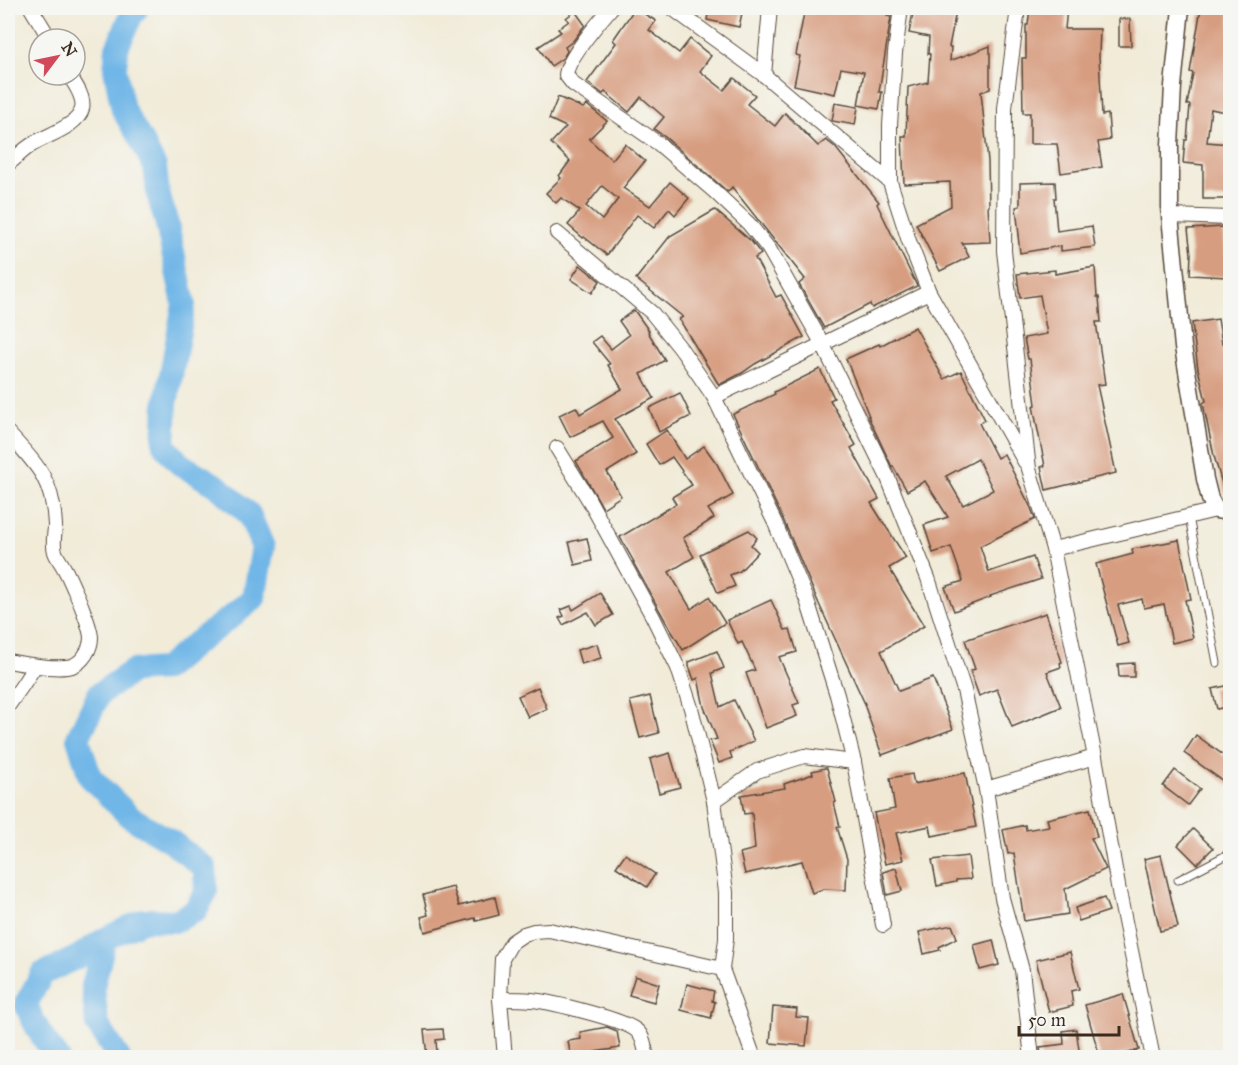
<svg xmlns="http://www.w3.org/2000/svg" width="1238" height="1065" font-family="'IM FELL Great Primer',serif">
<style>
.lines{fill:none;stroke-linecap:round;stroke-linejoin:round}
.river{stroke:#70b6e7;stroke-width:24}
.building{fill:#d79d80;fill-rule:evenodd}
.service-casing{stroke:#56473a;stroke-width:9}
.minor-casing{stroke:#56473a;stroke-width:16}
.tertiary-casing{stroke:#56473a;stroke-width:19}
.service{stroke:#fff;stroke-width:7}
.minor{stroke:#fff;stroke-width:14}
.tertiary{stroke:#fff;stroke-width:16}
</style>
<rect width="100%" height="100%" fill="#f6f6f2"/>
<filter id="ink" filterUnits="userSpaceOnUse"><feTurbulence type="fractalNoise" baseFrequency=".0167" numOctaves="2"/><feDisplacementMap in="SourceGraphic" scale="12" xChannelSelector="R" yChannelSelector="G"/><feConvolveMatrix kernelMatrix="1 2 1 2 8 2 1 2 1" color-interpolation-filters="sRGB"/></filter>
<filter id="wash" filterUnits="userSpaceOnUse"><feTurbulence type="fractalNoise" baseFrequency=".008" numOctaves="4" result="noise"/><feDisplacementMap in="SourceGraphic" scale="24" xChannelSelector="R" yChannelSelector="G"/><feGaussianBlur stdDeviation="1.35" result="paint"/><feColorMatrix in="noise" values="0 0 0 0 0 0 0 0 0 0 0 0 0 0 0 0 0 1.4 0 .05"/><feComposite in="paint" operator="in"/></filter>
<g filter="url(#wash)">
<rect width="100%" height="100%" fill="#f1ebd8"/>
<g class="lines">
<!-- river -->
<g class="river">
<path d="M105,939l-12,47 4,38 22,34"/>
<path d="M58,1058c-14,-17 -25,-34 -32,-54l16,-30 36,-17 27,-18 39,-19 31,1 20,-10 11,-19 -1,-24 -33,-26 -42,-25 -40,-40 -12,-39 21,-44 34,-23 32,-2 31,-26 35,-26 23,-19 9,-51 -14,-33 -32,-28 -37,-22 -16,-19 2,-42 18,-99 -17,-80 -9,-30 -3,-27 -14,-27 -18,-30 -8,-41 2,-21 14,-32 6,-8"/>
</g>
</g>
<g id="blocks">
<!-- building -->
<g class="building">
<path d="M635,8l21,13 -7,9 30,23 11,-14 21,17 -11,15 24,19 10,-12 21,17 -8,9 28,22 10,-13 33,33 8,-6 9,7 44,55 -2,2 40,82 -45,22 -2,-4 -46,24 -25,-44 6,-5 -73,-92 -4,5 -63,-55 -11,-8 10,-12 -23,-20 -12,15 -24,-20 -2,2 -16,-12 29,-39 -3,-3z"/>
<path d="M709,8h34l-4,19 -32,-7z"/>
<path d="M805,8h26l19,3v-3h39l-2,8 4,1 -12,75h3l-3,17 -21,-4 6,-33 -23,-4 -6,26 -41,-9 6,-29 -4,-1z"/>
<path d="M914,8h25l17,3 -7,36h2l-1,14 40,-15v43l-9,3 7,69 1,45h-1l2,36 -28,1 7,14 -29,14 -24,-47 35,-18 -1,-24 -46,2 -2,-48h4l2,-49 20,-5 2,-28h-2l1,-17 -20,-4z"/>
<path d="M1030,8h37l-2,21h35l-1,27 3,59 6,-1 2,26 -12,2 4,25 -41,6 -4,-29h-27v-31h-7l-1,-55h4v-33h2z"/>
<path d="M1201,8h29v69l-1,11h1l-5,24 -14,-3 -4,33 23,2v23h-1v32h-26v-34l-20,-2 2,-23h2l3,-35h-3l6,-32 -3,-1z"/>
<path d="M575,11l10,14 -12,16 -8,6 2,4 -4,7 -12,8 -13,-19 23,-15 -3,-3 11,-8 -3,-3z"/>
<path d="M1119,19h11l1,27h-12z"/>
<path d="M558,97l25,11 4,-3 20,16 -18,18 23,21 13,-16 20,17 -22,27 27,18 20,-24 19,16 -14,17 -6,-6 -15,19 -17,-13 -30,40 -23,-18 -1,1 -15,-13 12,-14 -19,-13 -5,5 -10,-10 15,-15 -2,-2 11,-15 -19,-18 15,-16 -17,-8zM602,186l16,13 -16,21 -16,-14z"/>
<path d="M835,103l23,4 -3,18 -23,-4z"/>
<path d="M1055,182l1,16h-2l3,33 35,-5 3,21 -34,4v-5l-41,7 -2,-18h1l-3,-28 4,-1v-23z"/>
<path d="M715,210l36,31 10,13 -6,4 21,39 5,-2 23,42 -49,27 -13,9 -23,12 -40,-66 4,-2 -47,-38 34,-43z"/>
<path d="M1224,227l2,29h2l-2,21 -36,-2 1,-21 -3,-25z"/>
<path d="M580,265l20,16 -8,12 -21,-14z"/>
<path d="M1095,267l2,30h2l2,25h-5l9,62 -8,1 19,88 -70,17 -5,-23 4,-1 -12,-60 3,-1 -6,-46h-2l-4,-21 23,-4 -7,-39 -20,3 -3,-24 38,-4v4z"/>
<path d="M634,310l15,21 -1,1 17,28 -24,14 13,24 -39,21 21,35 -29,18 14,24 -18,12 -27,-47 37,-23 -10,-17 -33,16 -11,-22 17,-8 4,7 42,-25 -14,-24 2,-1 -18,-22 8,-6 11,13 18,-14 -10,-14z"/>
<path d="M1218,319l4,25 8,-1v158h-3l-13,-45 -11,-53 3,-2 -8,-32 -6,-46z"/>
<path d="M915,327l29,52 17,-8 24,49 -6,3 18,35 7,-4 27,54 4,11 -55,27 9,26 44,-15 8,22 -51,17 1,1 -37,14 -9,-24 18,-6 -12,-34 -18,6 -9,-28 24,-8 -23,-36 -18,10 -14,-25 -1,1 -24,-51h1l-23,-57 33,-15 1,2zM978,459l15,31 -30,15 -17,-29z"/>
<path d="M820,369l14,29 -4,2 26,45 -5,3 28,51 -8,4 35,55 -17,10 35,58 -43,25 18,40 34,-13 20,51 -71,26 -18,-51h1l-46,-100 -36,-85 -50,-105 42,-20 -1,-2z"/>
<path d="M680,393l11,23 -32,16 -10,-24z"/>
<path d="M667,430l18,29 19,-13 13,18 16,31 -25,14 6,9 -31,20 11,19 -25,15 22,37 18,-12 16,26 -42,27 -17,-28 -33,-60h1l-14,-25 56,-33 -4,-7 20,-12 -20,-28 -13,8 -13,-21z"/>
<path d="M749,530l8,8 -6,7 7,7 -18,19 -10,4 5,11 -17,7 -18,-39z"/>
<path d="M587,538l5,23 -17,4 -6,-23z"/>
<path d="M1179,540l12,59 -6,1 8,38 -21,5 -8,-39 -20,4 -2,-9 -24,6 11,38 -11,3 -22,-82 37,-10 -1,-5z"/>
<path d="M600,593l13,22 -17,10 -8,-13 -25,13 -4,-7 5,-2 -3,-6 10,-4 2,4z"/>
<path d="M771,600l14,30 5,-1 7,23 -18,5 20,46 -6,2 4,11 -31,12 -20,-55 9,-3 -13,-28 -4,2 -11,-24z"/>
<path d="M1046,613l16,49 -2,1 1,4 -14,5 14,35 -49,20 -15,-38 -18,7 -9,-25 5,-2 -10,-29z"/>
<path d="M597,644l4,14 -20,6 -4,-14z"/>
<path d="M717,651l7,17 -12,5 8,34 14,-7 20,41 -24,11 2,6 -13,5 -9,-22 7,-2 -13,-32 -6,-29 -4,2 -5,-14v-4z"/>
<path d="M1134,663v14h-15l-1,-13z"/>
<path d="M1230,685v21l-13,3 -5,-20z"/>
<path d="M538,687l9,22 -19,8 -10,-21z"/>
<path d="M650,696l9,37 -19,5 -10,-37z"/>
<path d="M1196,735l34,25v26l-46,-33z"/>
<path d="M670,753l10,34 -21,6 -9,-34z"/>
<path d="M825,768h2l9,34 -2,1 6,24h-3l10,32 -1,31 -23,-1 -11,4 -10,-32 -57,13 -5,-21 15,-4 -3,-36 -8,1 -3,-19 44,-7 -1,-4 29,-10 -1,-3z"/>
<path d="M1175,770l25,19 -12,16 -25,-19z"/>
<path d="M965,773l11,54 -44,9 -2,-10 -34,7 7,27 -18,4 -11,-51 21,-4 -5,-31 22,-4 2,10z"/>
<path d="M1090,809l7,28 -6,1 15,31 -41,20 3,25 -44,7 -10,-68 -6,1 -5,-24 22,-5 1,5 23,-4 -2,-7z"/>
<path d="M1193,829l20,19 -16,16 -19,-19z"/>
<path d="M625,854l30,20 -8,13 -31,-20z"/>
<path d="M1161,855l17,72 -18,4 -16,-72z"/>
<path d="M968,856l3,23 -15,1v2l-19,4 -5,-26z"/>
<path d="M896,868l6,23 -15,4 -4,-23z"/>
<path d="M453,887l6,19 36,-9 4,18 -23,6 -1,-3 -50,14 -4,-15 7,-2 -5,-20z"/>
<path d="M1104,898l5,13 -30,10 -4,-13z"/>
<path d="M952,925l5,13 -18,9 1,3 -16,4 -5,-22z"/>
<path d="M993,940l6,25 -19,5 -6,-25z"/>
<path d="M1070,952l9,37 -8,2 2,15 -24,6 -13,-52z"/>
<path d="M635,976l24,8 -5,18 -25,-7z"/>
<path d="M687,984l27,7 -2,10 3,1 -4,16 -30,-8z"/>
<path d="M1123,994l16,56 -28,8h-11l-15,-53z"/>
<path d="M773,1007l24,2 -1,8 13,1 -3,28 -36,-3z"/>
<path d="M607,1027l10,4 3,17 -25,4v2l-24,4 -3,-17 13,-2 -1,-7z"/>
<path d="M443,1029l1,10 -8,1 1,14 -10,2 -3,-26z"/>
<path d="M1076,1029l4,28 -39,1 -1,-11 24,-3 -1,-13z"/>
</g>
</g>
</g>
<g filter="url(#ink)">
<use href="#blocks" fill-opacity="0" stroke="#56473a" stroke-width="1.5"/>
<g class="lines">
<defs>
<g id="service">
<path d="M1189,517l28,146"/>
<path d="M1178,880l52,-27"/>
</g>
<g id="minor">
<path d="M31,8l19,31"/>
<path d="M611,8c-12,14 -44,51 -45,67l7,9 86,60 55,47 35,33 20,25 53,94 66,135 40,100 36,112 22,99 16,109 20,72 10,88"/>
<path d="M672,8l92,67 126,107"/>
<path d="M901,8l-6,45 -5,72v57l19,59 20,51 96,170"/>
<path d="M1018,8l-13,100 -1,143 25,218 24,80 42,208 25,140 33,161"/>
<path d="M764,75l6,-67"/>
<path d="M8,164c8,-6 16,-15 25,-20 14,-9 45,-18 49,-35 3,-11 -7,-25 -13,-34"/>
<path d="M1170,216l60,2"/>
<path d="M557,233l95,80 29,36 33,48 61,126 32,77 30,95 17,67 29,163"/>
<path d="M714,397l215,-105"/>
<path d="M8,433c29,32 45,46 47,92 0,9 -3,18 0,27 2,6 6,10 9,16 4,7 7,14 10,21 5,10 16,37 17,48 0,12 -8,25 -19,29 -14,4 -49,-2 -64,-5"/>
<path d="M557,448l32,52 64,117 25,51 13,40 23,93 12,91v47l-4,30 32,89"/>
<path d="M1053,549l163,-39"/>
<path d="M8,706l14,-20 13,-20"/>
<path d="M986,789l109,-32"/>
<path d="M714,801l43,-30 47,-15 50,6"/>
<path d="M500,999c11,0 22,0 32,1 18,2 96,20 106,32 6,6 7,17 9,26"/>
<path d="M505,1058l-5,-59 2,-40 10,-17 12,-8 10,-3 15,-1 173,39"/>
</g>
<path id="tertiary" d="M1181,8l-8,78 -3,59v71l13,131 22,132 5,20 6,11 11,2h3"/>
</defs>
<!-- service casing -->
<use href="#service" class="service-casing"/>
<!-- minor casing -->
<use href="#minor" class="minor-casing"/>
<!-- tertiary casing -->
<use href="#tertiary" class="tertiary-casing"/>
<!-- service -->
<use href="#service" class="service"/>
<!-- minor -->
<use href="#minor" class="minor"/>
<!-- tertiary -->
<use href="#tertiary" class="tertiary"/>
</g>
</g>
<!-- margin -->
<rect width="1238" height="1065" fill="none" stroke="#f6f6f2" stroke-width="30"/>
<!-- north arrow -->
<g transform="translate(57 57) rotate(58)"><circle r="28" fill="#f6f6f2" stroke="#aba49d" stroke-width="1.5"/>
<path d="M0-4.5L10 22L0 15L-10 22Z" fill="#d1495b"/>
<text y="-9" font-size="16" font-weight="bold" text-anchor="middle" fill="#3b2a1e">N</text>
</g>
<!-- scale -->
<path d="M1019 1026v9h100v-9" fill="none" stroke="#3b2a1e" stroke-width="3"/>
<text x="1028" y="1026" font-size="18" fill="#3b2a1e" stroke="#f6f6f2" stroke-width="4.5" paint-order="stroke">50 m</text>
</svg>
